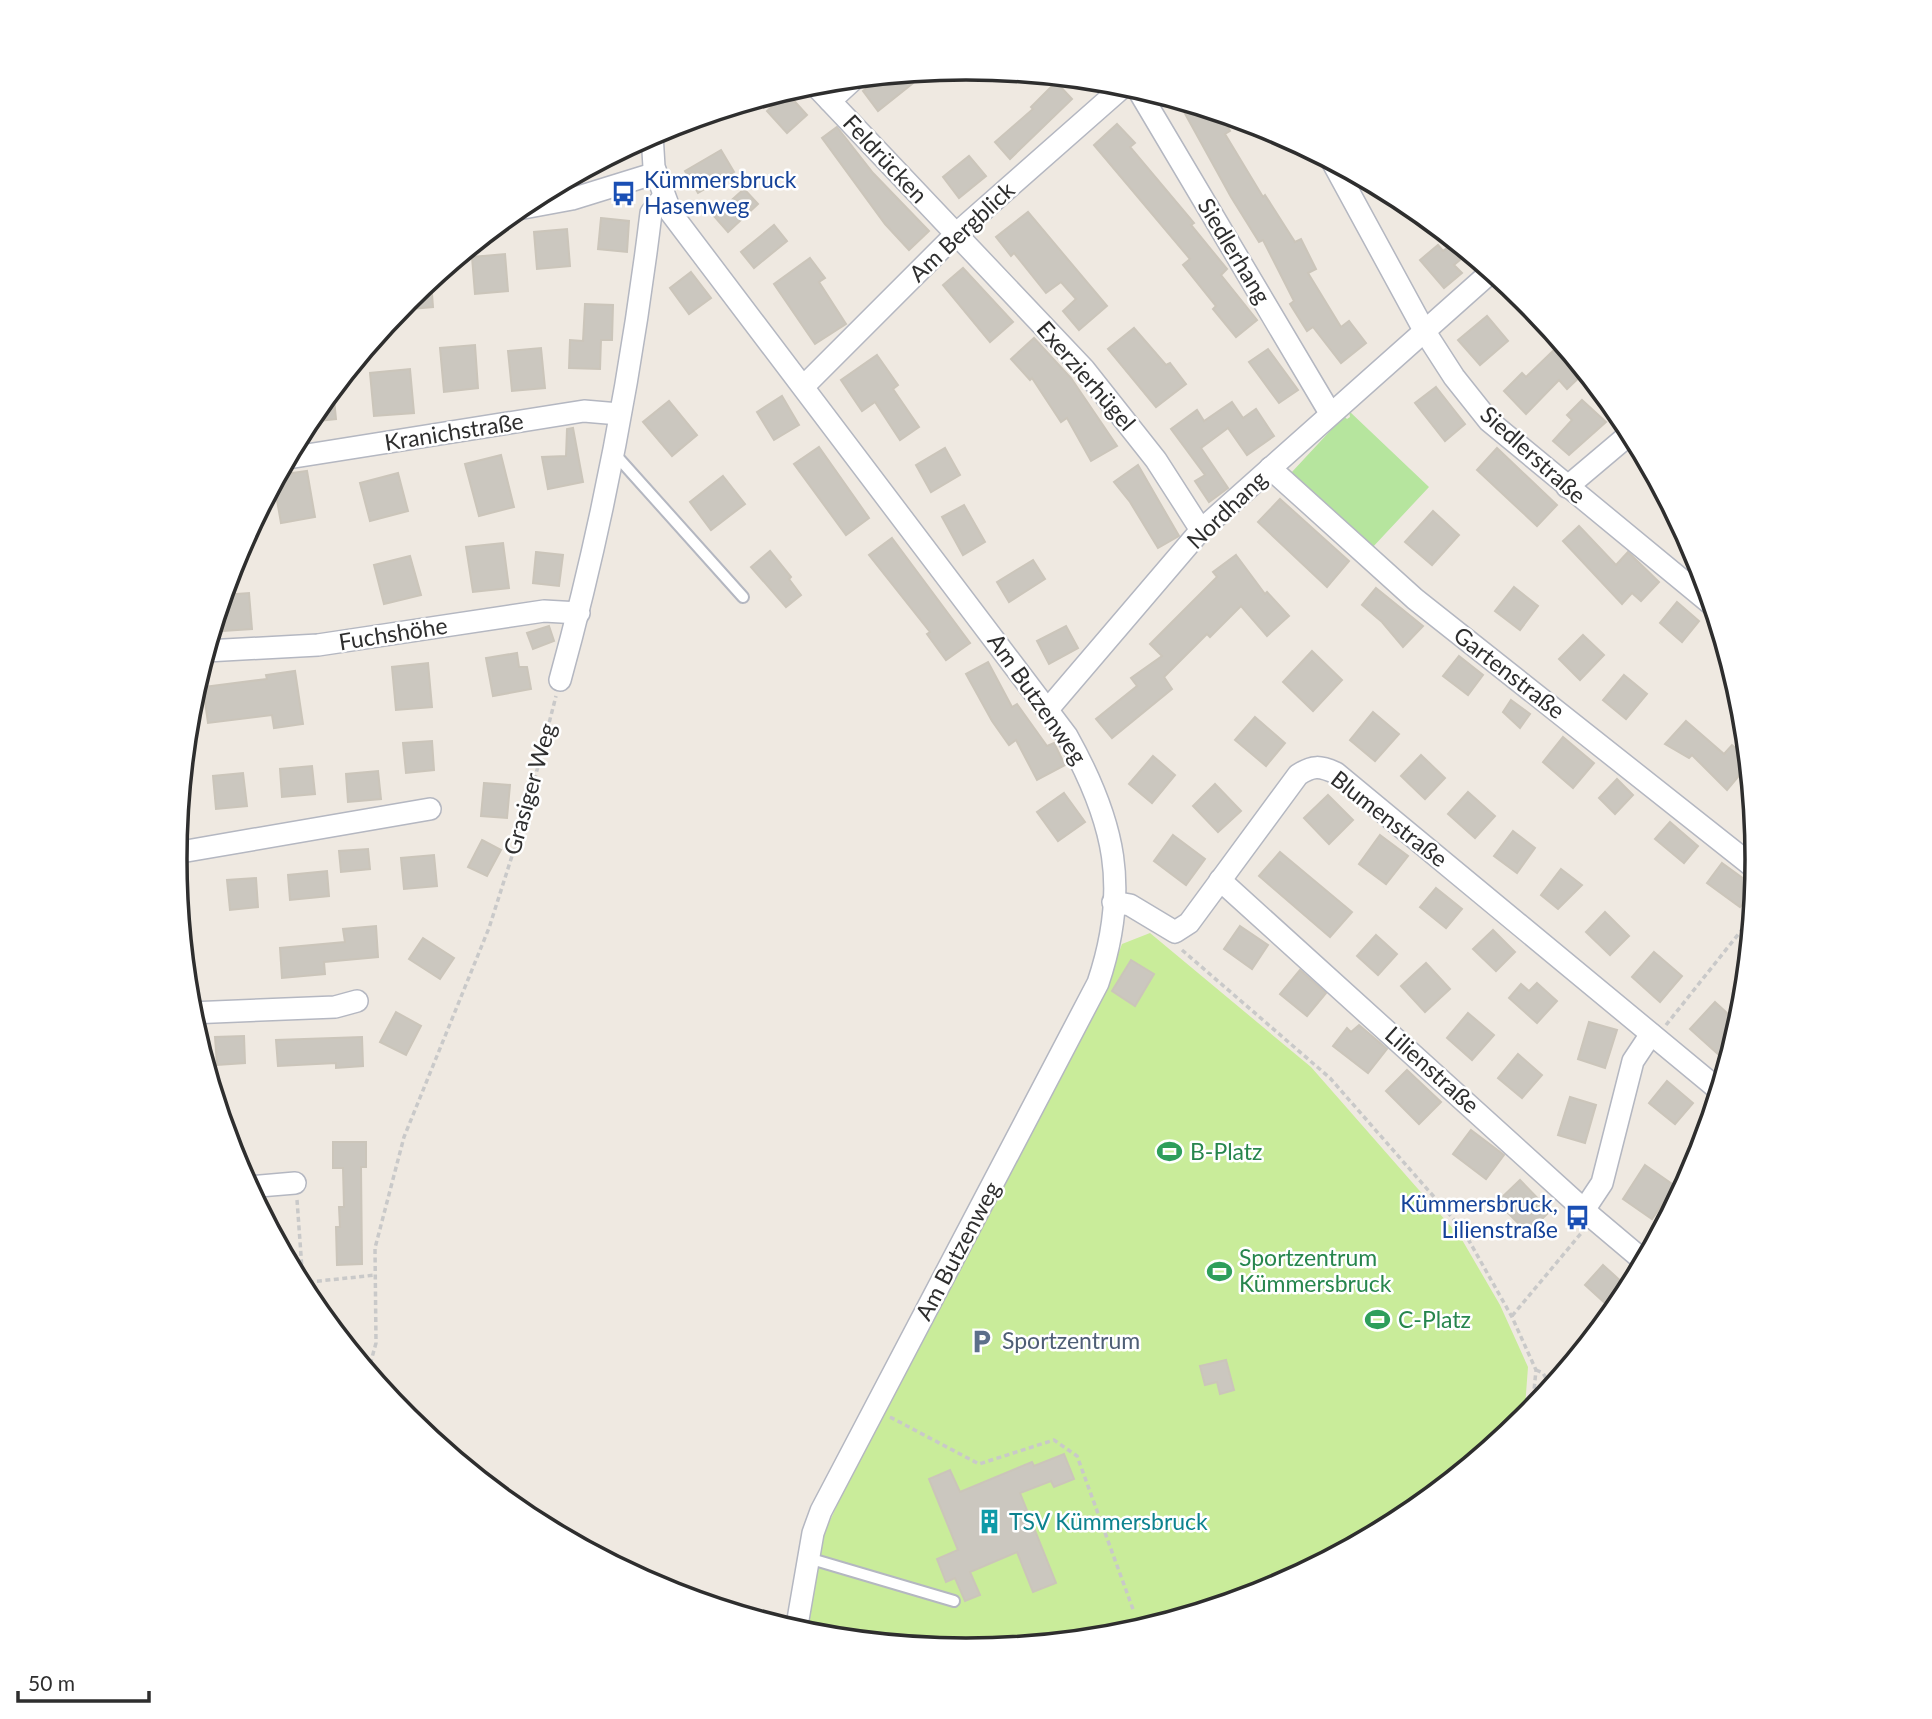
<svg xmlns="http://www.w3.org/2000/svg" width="1932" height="1719" font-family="Lato,sans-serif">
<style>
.green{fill:#b6e59e}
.pitch{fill:#c9ec9a}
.building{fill:#cbc7bf;stroke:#cbc5ba;stroke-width:2}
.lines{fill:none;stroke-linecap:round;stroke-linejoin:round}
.lane-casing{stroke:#b4b7c1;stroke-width:14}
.street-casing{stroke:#b4b7c1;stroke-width:24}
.path{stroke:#c9c9c9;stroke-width:3.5;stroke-dasharray:5 3.5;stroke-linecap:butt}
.lane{stroke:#fff;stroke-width:10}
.street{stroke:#fff;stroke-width:21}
.labels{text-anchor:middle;stroke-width:5;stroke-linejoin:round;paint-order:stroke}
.street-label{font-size:23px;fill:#2e2e2e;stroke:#fff}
.transit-label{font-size:23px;fill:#164399;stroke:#fff;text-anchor:start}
.leisure-label{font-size:23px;fill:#27864d;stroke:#fff;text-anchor:start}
.service-label{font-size:23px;fill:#4e5e75;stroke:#fff;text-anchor:start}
.culture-label{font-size:23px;fill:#0d838f;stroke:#fff;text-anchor:start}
.rim{fill:none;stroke:#2e2e2e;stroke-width:3.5}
</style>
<rect width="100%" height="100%" fill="#efe9e1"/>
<!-- green -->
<path class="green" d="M1349,411l80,76 -58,62 -80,-76 53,-57 3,3 3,-2z"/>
<!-- pitch -->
<path class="pitch" d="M1150,933l161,134 150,171 39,67 28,62 -4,53 -119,98 -137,73 -148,45 -154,15 -166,-19 16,-81 58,-126 226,-423 22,-58z"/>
<!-- building -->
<g class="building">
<path d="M927,72l-49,39 -15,-20 19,-14z"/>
<path d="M1056,82l16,17 -62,60 -15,-17 38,-33 -2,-2z"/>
<path d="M787,93l20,22 -20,18 -20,-22z"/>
<path d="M1178,101l43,13 9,17 -5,3 38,63 2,-2 30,47 6,-3 15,30 -8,4 33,54 8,-6 17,22 -25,20 -28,-36 -6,4 -17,-27 4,-3 -31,-61 -4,2 -28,-45z"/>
<path d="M1117,124l18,19 -5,4 64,76 -3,2 36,44 -6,6 36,45 -21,17 -23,-28 3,-3 -33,-41 7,-6 -96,-114z"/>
<path d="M837,127l36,46 56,58 -20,19 -24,-26 -63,-86z"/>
<path d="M721,150l13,22 -36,21 -13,-22z"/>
<path d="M969,156l17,20 -27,22 -16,-21z"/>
<path d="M744,189l14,15 -30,28 -14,-16z"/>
<path d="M1028,212l79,94 -28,24 -16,-19 13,-12 -15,-17 -15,11 -32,-40 -3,3 -15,-19z"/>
<path d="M601,218l28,3 -2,31 -29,-3z"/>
<path d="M774,225l13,16 -33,27 -13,-16z"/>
<path d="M567,229l3,37 -33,3 -3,-37z"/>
<path d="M1455,242l13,11 -14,12 8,8 -18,15 -24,-28 18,-15 5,6z"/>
<path d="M505,254l3,37 -33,3 -3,-37z"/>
<path d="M810,258l15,20 -6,4 27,42 -31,20 -41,-60z"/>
<path d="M963,268l50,54 -23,20 -47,-57z"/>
<path d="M691,272l20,26 -22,16 -19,-26z"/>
<path d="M431,280l2,27 -35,3 9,-10z"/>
<path d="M585,304l28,1 -1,35h-11l-1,29 -31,-1 1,-28 13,1z"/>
<path d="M1487,316l21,25 -28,24 -22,-25z"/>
<path d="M1134,328l32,37 4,-2 16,21 -30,23 -48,-58z"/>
<path d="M1034,338l37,40 46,68 -26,15 -24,-43 -6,4 -29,-44 -2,2 -19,-21z"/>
<path d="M475,345l3,43 -34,4 -4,-44z"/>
<path d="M541,348l4,40 -33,3 -4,-40z"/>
<path d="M1268,349l30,41 -19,13 -30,-41z"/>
<path d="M1555,349l6,7 6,-5 18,21 -18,17 -8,-9 -33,34 -22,-23 18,-18 4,4z"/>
<path d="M877,355l21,30 -5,4 26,38 -19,13 -25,-38 -13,9 -21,-31z"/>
<path d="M410,369l4,44 -40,3 -4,-43z"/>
<path d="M1436,387l29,37 -20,17 -30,-38z"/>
<path d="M333,389l3,30 -29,3 1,-2z"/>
<path d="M782,396l17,29 -25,15 -17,-28z"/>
<path d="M1582,400l24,22 -37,33 -16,-14 19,-21 -5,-5z"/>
<path d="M669,401l28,34 -25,21 -29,-34z"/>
<path d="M1232,402l11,16 13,-9 18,27 -27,19 -19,-27 -27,20 27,40 -19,14 -14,-21 10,-6 -34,-46 26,-19 7,11z"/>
<path d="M573,428l10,54 -35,7 -6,-32 24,-1 1,-27z"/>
<path d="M819,447l50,71 -23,17 -52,-71z"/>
<path d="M945,448l15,27 -29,17 -15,-27z"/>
<path d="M1497,448l60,57 -20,21 -60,-56z"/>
<path d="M501,455l13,52 -35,9 -14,-52z"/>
<path d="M1138,465l41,71 -21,12 -28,-46 -16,-20z"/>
<path d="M307,471l8,46 -34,6 -7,-40 5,-8z"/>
<path d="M398,473l10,38 -38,10 -10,-38z"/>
<path d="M723,476l22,28 -34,26 -21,-28z"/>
<path d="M1280,499l69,62 -22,26 -69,-65z"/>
<path d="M964,505l21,37 -22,13 -21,-38z"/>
<path d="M1433,511l26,24 -27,30 -27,-23z"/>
<path d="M1579,526l37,39 12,-13 31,30 -18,19 -9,-8 -10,11 -59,-63z"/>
<path d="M892,538l78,105 -24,17 -19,-26 3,-2 -61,-77z"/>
<path d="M503,543l6,45 -36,4 -7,-45z"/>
<path d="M770,551l21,26 -2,2 12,16 -15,12 -35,-40z"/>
<path d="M536,552l27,3 -4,31 -26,-3z"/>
<path d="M1236,555l29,39 2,-2 22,24 -22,20 -26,-30 -31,31 -3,-3 -43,43 8,12 -60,49 -16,-19 41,-33 -6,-8 31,-22 -12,-12 67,-67 -4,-5z"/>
<path d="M410,556l11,39 -37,9 -10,-39z"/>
<path d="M1033,560l12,19 -36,23 -12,-20z"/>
<path d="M1514,587l24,19 -18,24 -25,-19z"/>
<path d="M1376,588l47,38 -20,21 -21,-25 -20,-17z"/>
<path d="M249,593l3,36 -29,2 -3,-26 3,-10z"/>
<path d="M1677,602l22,19 -17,21 -22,-19z"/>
<path d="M549,626l5,15 -21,8 -6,-16z"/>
<path d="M1066,626l12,22 -29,16 -12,-23z"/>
<path d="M1583,635l21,20 -24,25 -21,-21z"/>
<path d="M1312,651l30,29 -29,31 -30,-29z"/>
<path d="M517,653l2,14h8l4,22 -38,7 -7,-38z"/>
<path d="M1459,656l24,19 -15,20 -25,-19z"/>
<path d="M988,662l24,45 5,-3 30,42 7,-3 11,22 -28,15 -21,-40 -7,5 -17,-24 -26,-47z"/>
<path d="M428,663l4,44 -36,3 -4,-43z"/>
<path d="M295,671l8,53 -29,4 -2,-13 -64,8 -5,-36 64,-8 -1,-4z"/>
<path d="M1624,675l23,19 -21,25 -23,-19z"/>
<path d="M1511,700l19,14 -10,14 -17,-16z"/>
<path d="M1373,712l26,22 -24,27 -25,-21z"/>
<path d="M1255,717l30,26 -19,23 -31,-26z"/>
<path d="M1686,721l38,33 8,-9 15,12 1,8 -21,25 -35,-35 -3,3 -24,-14z"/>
<path d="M1563,737l31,26 -21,25 -30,-26z"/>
<path d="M432,741l2,29 -28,3 -3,-30z"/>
<path d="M1421,755l24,23 -20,21 -24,-23z"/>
<path d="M1153,756l22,19 -23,28 -23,-19z"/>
<path d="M312,766l3,28 -33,3 -2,-28z"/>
<path d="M378,771l3,28 -33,3 -2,-28z"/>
<path d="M243,773l4,33 -31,3 -3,-33z"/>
<path d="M1617,779l16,16 -18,19 -16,-16z"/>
<path d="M484,783l26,2 -3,33 -26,-2z"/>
<path d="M1215,784l26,27 -23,21 -25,-26z"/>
<path d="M1468,792l27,24 -20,22 -27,-24z"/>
<path d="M1064,793l21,29 -27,19 -21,-29z"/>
<path d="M1328,795l25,25 -24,24 -25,-26z"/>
<path d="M1670,822l28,24 -14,17 -29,-24z"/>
<path d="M1513,831l22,17 -18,25 -23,-17z"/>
<path d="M1173,835l32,24 -19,26 -32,-24z"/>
<path d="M1380,835l28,21 -22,28 -27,-20z"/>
<path d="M482,840l19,10 -14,26 -19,-9z"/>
<path d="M368,849l2,20 -29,3 -2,-21z"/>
<path d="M1280,852l72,60 -22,25 -71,-61z"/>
<path d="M434,855l3,31 -33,3 -3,-31z"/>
<path d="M1722,863l33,24 -15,20 -33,-24z"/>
<path d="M1561,869l21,16 -24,24 -17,-14z"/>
<path d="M327,871l2,25 -39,4 -2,-25z"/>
<path d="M256,878l2,29 -28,3 -3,-30z"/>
<path d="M1436,888l26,21 -16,19 -26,-21z"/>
<path d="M1605,912l24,24 -19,19 -24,-23z"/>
<path d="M376,926l2,31 -54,5 1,12 -43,4 -2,-30 65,-6 -2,-13z"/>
<path d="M1240,926l28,19 -16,24 -28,-20z"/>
<path d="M1493,930l22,22 -19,19 -23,-22z"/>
<path d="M1376,935l21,19 -19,21 -21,-19z"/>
<path d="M423,938l31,20 -14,21 -31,-20z"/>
<path d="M1654,952l28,24 -22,26 -28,-25z"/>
<path d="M1131,960l23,14 -19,32 -23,-15z"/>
<path d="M1426,963l24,26 -25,23 -24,-26z"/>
<path d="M1300,970l26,23 -19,23 -27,-22z"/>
<path d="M1537,983l20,18 -20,22 -28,-25 12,-14 8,7z"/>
<path d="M1715,1002l24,22 -3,11 -18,19 -28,-25z"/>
<path d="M396,1012l25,14 -15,29 -26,-13z"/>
<path d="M1468,1013l26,22 -22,25 -25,-22z"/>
<path d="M1589,1022l28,8 -12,38 -27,-9z"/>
<path d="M1359,1025l28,24 -19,24 -35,-27 14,-18 4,4z"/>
<path d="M244,1036l1,27 -28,2 -2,-28z"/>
<path d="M362,1037l1,29 -27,2v-5l-58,3 -2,-26z"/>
<path d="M1518,1054l24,21 -20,23 -24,-20z"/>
<path d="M1407,1070l34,32 -22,22 -33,-33z"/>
<path d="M1667,1081l26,22 -18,21 -26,-21z"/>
<path d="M1570,1097l26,8 -11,38 -27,-8z"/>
<path d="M1471,1130l33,25 -18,24 -33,-25z"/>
<path d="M333,1142h33v25h-5l1,97 -25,1 -1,-38h4l-1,-20h5l-1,-39h-10z"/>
<path d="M1645,1165l30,21 -23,33 -29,-20z"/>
<path d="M1520,1180l30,31 -22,22 -31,-31z"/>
<path d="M1603,1265l21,19 -18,20 -21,-19z"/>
<path d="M1226,1360l8,30 -14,4 -3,-12 -12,3 -5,-19z"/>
<path d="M1064,1454l10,25 -20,8 -3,-6 -31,12 36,90 -23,9 -16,-40 -47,20 10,23 -15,6 -10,-23 -9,4 -9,-23 21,-9 -29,-71 21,-9 10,22 72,-30 2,4z"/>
</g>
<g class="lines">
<defs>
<g id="lane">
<path d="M613,452l130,145"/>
<path d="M808,1558l146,43"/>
</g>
<g id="street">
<path d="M813,83l271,286 72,91 45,70"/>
<path d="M1137,88l193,325"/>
<path d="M830,101l24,-22"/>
<path d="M652,134l2,33 17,46 396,523c48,86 63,152 31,247l-277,528 -8,22 -17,98"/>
<path d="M1333,163l92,169 29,45 35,44 222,183"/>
<path d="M518,209l54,-10 84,-26"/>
<path d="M804,386l152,-152 169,-149"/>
<path d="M288,458l296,-47 35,3"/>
<path d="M1270,468l145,131 341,270"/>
<path d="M1567,487l64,-54"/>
<path d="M206,651l112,-6 226,-34 35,2"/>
<path d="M560,680c42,-152 72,-310 91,-467l13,-17"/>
<path d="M1049,708l152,-178 290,-258"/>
<path d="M175,853l255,-44"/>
<path d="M1220,880l373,338 51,43"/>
<path d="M1113,902l17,3 45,27 14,-9 109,-148c15,-10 22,-9 38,-2l383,317"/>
<path d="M190,1013l145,-6 22,-6"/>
<path d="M248,1187l47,-4"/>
<path d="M1584,1210l18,-27 31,-122 18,-27"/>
</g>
</defs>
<!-- lane casing -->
<use href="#lane" class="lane-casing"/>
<!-- street casing -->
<use href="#street" class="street-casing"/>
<!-- path -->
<g class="path">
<path d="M1182,950l148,128 133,152 49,87 24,53 -4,41"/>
<path d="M1666,1025l86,-108"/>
<path d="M297,1200l6,83"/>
<path d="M300,1283l76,-8"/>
<path d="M1512,1316l71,-85"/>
<path d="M1536,1370l7,3 8,14"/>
<path d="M368,1372l8,-29 -1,-95 29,-111 85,-209 38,-119 29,-113"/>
<path d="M890,1417l89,47 75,-24 23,16 57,156"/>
</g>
<!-- lane -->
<use href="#lane" class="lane"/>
<!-- street -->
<use href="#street" class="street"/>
</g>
<!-- icons -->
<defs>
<symbol id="bus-bare" viewBox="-9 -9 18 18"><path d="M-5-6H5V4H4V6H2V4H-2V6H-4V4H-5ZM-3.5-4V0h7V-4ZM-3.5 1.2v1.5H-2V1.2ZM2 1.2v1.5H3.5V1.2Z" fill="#1a4fb4" stroke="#fff" stroke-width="2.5" paint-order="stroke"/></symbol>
<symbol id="stadium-bare" viewBox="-9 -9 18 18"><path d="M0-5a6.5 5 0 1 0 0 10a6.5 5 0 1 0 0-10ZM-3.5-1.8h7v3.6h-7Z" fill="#2e9e5b" stroke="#fff" stroke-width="2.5" paint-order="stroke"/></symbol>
<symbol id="parking-bare" viewBox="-9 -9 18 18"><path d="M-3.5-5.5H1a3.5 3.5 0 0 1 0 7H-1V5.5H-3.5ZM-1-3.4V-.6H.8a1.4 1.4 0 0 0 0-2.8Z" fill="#5c6f8a" stroke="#fff" stroke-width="2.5" paint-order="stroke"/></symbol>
<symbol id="building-bare" viewBox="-9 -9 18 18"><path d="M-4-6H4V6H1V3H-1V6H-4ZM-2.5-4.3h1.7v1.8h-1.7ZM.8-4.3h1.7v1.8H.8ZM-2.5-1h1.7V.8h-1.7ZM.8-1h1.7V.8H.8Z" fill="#0f9aa8" stroke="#fff" stroke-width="2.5" paint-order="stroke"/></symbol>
</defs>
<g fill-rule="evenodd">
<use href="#bus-bare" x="606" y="176" width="35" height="35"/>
<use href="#stadium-bare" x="1152" y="1134" width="35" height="35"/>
<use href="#bus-bare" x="1560" y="1200" width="35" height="35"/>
<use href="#stadium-bare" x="1202" y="1254" width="35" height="35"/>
<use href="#stadium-bare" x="1360" y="1302" width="35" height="35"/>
<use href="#parking-bare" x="964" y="1324" width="35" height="35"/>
<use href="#building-bare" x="972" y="1504" width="35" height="35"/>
</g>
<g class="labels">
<!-- street labels -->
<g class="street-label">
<text transform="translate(885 159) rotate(47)" y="8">Feldrücken</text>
<text transform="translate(962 232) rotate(-43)" y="8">Am Bergblick</text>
<text transform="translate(1234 251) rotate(59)" y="8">Siedlerhang</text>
<text transform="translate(1086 376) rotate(49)" y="8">Exerzierhügel</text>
<text transform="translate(454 432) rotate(-9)" y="8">Kranichstraße</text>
<text transform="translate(1533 455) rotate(42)" y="8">Siedlerstraße</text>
<text transform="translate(1227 510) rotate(-44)" y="8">Nordhang</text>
<text transform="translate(393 634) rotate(-9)" y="8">Fuchshöhe</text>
<text transform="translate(1509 673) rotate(38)" y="8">Gartenstraße</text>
<text transform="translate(1037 699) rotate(55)" y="8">Am Butzenweg</text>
<text transform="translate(530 789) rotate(-74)" y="8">Grasiger Weg</text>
<text transform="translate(1389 819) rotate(38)" y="8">Blumenstraße</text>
<text transform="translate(1432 1070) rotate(42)" y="8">Lilienstraße</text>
<text transform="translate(958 1251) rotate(-62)" y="8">Am Butzenweg</text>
</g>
<!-- transit labels -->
<g class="transit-label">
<text x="644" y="188">Kümmersbruck<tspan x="644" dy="26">Hasenweg</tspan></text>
<text x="1558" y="1212" text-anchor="end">Kümmersbruck,<tspan x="1558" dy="26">Lilienstraße</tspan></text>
</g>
<!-- leisure labels -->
<g class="leisure-label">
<text x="1190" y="1160">B-Platz</text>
<text x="1239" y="1266">Sportzentrum<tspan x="1239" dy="26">Kümmersbruck</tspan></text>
<text x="1398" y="1328">C-Platz</text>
</g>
<!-- service labels -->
<g class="service-label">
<text x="1002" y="1349">Sportzentrum</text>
</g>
<!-- culture labels -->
<g class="culture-label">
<text x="1009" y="1530">TSV Kümmersbruck</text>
</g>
</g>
<!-- crop -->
<path d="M0 0H1932V1719H0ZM187 859a779 779 0 1 1 1558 0a779 779 0 1 1-1558 0Z" fill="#fff" fill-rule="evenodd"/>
<path class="rim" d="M187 859a779 779 0 1 1 1558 0a779 779 0 1 1-1558 0Z"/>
<!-- scale -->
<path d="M18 1691v10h131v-10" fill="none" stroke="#2e2e2e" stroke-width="3.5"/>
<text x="28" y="1691" font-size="21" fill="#2e2e2e" stroke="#ffffff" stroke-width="5" paint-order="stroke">50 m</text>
</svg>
